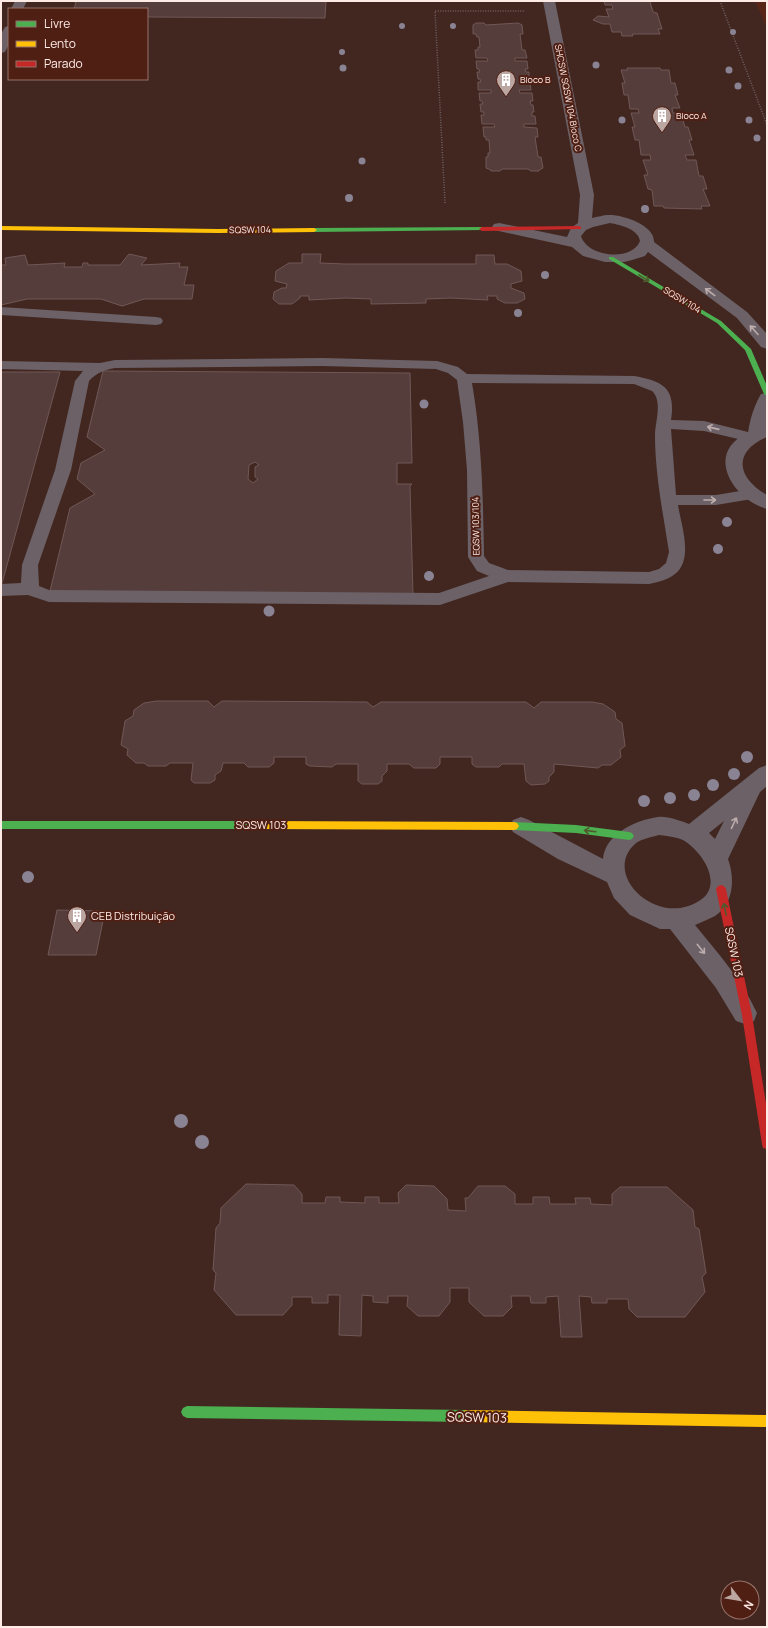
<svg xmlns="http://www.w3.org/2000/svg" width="768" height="1628" font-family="Manrope,sans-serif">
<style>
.built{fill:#592519}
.building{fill:#543d3b;stroke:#705856;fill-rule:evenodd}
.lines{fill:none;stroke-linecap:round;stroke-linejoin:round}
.path{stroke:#706162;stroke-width:1.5;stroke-dasharray:1 1.5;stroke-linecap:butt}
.lane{fill:#6c6166;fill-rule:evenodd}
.street{fill:#6c6166;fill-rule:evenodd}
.fast{fill:#4caf50;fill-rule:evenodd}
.slow{fill:#ffc107;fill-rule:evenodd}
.jam{fill:#c62828;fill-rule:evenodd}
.tree{fill:#8a8394}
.oneway{stroke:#4e592c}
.oneway2{stroke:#bcadac}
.labels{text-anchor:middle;stroke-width:4;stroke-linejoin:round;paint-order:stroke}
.far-poi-label{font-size:9px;fill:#feebe6;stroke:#4f1f14;text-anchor:start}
.far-street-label{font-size:9px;fill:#feebe6;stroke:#4f1f14}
.street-label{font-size:11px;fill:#feebe6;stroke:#4f1f14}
.poi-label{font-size:11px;fill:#feebe6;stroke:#4f1f14;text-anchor:start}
.near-street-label{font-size:13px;fill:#feebe6;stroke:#4f1f14}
</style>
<rect width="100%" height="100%" fill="#422721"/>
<!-- built -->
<path class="built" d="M755,1h12v27z"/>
<!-- building -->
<g class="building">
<path d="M71,1h255l-1,17 -178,-1v-8h-73l2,-7z"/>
<path d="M604,1h49l-3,1 3,10 4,1 5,16h-4l2,5h-28l1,2h-11l-1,-4h-9l-2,-8h-7l-10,-4 5,-4 11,1 -3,-8h7l-1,-4h-7z"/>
<path d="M476,23h8l2,2 32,-2 4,2 1,9h-3l2,16h3l2,8h-12v3h12l1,8h-3l1,3h3v7h-2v3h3l1,8h-12l1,3h12l1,8h-3l1,4h2l1,7h-2v4h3l1,8h-12v3l13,1 1,9h-3l3,20h3l2,11 -4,2v1h-8l-3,-2h-26l-2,2h-9v-1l-5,-2v-11h2v-4h2l-1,-13h-3v-3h-2l-1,-10h12l-1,-3h-12l-1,-9h3v-3h-3l-1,-8h3l-1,-3h-2l-1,-8h12v-3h-13v-8h3l-1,-3h-2l-1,-7h3l-1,-3h-2l-1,-8h12l-1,-3h-11l-1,-8h3v-3h2l-1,-10h-2l-1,-3h-3v-9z"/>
<path d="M627,68h33l1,2h8l2,13h4l3,12h-3l5,13h-8l1,5h8l4,14h3l4,13h-3l5,15h-9l2,5h9l3,16h4l4,13h-4l7,17h-9l1,3 -38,-1 -1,-2h-9l-2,-16 -4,-1 -4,-14h4l-5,-15h8l-1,-5h-9l-2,-15h-4l-3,-13h3l-4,-14h8l-1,-4h-8l-2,-14h-4l-2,-12h3l-4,-13h7z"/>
<path d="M129,254l18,4 -6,7 39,-2 -1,4h9l-4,18h10l-2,14h-48l-22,7 -21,-7h-74l-26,6v-40h5l-1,-7 20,-3 3,10 37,-2 -1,4h18l1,-4h5v2h32z"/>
<path d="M302,254h19l-1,9 25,1h131v-9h18l1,9h12l14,7 1,10 -11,3v4l13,5 1,6 -8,4h-12l-8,-4v-3h-10l1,4 -37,-2 -25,1v4l-55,1v-5l-25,-1 -37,2v-4h-9v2l-8,6h-13l-6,-5 1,-7 8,-4h4l1,-4 -12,-3 1,-10 13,-8h13z"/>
<path d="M103,371l307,2 2,90h-15v21h15l-2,2 3,109 -363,-4 20,-83 25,-14 -18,-15 4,-16 24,-13 -18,-13zM255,462l4,3 -4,2v10l3,2 -5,4 -5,-4 1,-14z"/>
<path d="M1,372h59l-59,215z"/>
<path d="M157,701h51l6,6 8,-6 145,1 6,5 8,-5h145l8,6 7,-6h51l11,2 12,8 1,7 6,4 3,23 -5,4 1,7 -10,8h-9l-4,3 -44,-4v8l-5,5v4l-4,3 -14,1 -5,-4 -2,-17h-22l-3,3h-23l-4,-3v-7h-32v7l-4,4h-22l-5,-4h-22v7l-5,5v5l-4,3h-16l-4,-3v-17h-22l-4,3 -22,-1 -4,-2v-7h-32v6l-5,4h-21l-4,-4h-21l-2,8 -6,4v5l-5,3h-16l-3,-3 2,-17h-23l-4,3h-18l-4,-3h-8l-9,-8 1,-6 -7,-4 4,-24 8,-5 1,-6 10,-7z"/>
<path d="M57,910l48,1 -9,44h-48z"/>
<path d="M246,1184l48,1 8,9v9h23l1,-6h14v5l25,1v-6h14v6h20l-1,-10 8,-8 28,1 13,13 1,11 18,1 -1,-13h3l10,-12h27l10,8v10h18v-7h16l1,7h26l-1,-6h15l1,6 21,1v-11l8,-7h47l26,23 2,17 4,2 7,44 -4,4 3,15 -20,25h-48l-8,-8 -1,-10h-21v4h-15l-1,-6 -12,-1 3,41h-21l-3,-41 -12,1v6h-15l-1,-7h-19l1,11 -9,9h-19l-15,-14v-14h-19v14l-11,14h-21l-11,-10 1,-10h-20v7l-15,-1v-6l-11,-1 -1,41 -22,-1 1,-40h-12v8h-16v-6h-20v8l-9,10h-47l-22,-25 2,-17 -3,-3 3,-42 4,-5 1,-15z"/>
</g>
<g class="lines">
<!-- path -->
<g class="path">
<path d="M720,1l47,124"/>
<path d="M445,203l-10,-192h89"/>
</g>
<!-- lane -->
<g class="lane">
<path d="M1,307l155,10 5,1 2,3 -2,3 -5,1 -155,-10z"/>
<path d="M322,358l115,3 21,6 9,7 167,2c29,5 42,12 37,44l33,1 52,13 3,3 -3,3 -5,2 -47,-11 -33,-2 5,66h40l36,-6 6,1 2,4 -2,4 -42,7h-38c3,20 16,54 -3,69 -7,6 -17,8 -26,10l-141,-2 -68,23 -391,-3 -21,-7 -27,1v-12l20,-1 1,-18 33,-95 20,-89 8,-10 -82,-2v-8l99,2 15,-3zM322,366l114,3 12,4 9,7 6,42 4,48 1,87 9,14 12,5 -50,17 -390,-3 -10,-4 -1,-21 33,-95 18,-89c7,-8 15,-11 26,-13zM472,383l162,1 18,7c11,10 3,31 3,44 0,39 8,78 14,117l-3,11 -7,6 -10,3 -141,-2 -19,-7 -5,-7c-1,-58 -2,-115 -12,-173z"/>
</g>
<!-- street -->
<g class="street">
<path d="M15,1h12l-4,8h-12z"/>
<path d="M543,1h12l39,194 -2,23c6,-1 11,-3 16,-3 14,-1 47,10 46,27l93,70 20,22v15l-6,-2 -24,-29 -89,-66 -3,4 -13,4 -8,2h-19l-22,-6 -11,-9 -78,-17 -2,-3 2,-3 5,-1 68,14 4,-9 7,-5 2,-28zM610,223c11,2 28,6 30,18 -8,21 -53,16 -59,-5l5,-6 7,-3z"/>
<path d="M9,26v18l-4,8 -4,1v-19l4,-7z"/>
<path d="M767,393l-1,33h1v11c-35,15 -30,41 0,58v14c-35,-10 -63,-57 -19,-76 2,-14 6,-27 13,-39z"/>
<path d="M767,765v21l-7,6 -32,67c7,19 6,45 -13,57 -6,3 -13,6 -20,9 23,28 47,55 62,88l-3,8 -9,3 -9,-3 -20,-33 -46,-59h-10l-30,-14 -16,-17 -7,-16 -49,-23 -45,-27 -3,-6 3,-6 8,-3 8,3 74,39c2,-25 33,-39 55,-42 10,-1 22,4 31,7l70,-56zM724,821l-9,18 -6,-6zM659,835c8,1 17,2 24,5 19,11 42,45 16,61 -42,27 -99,-27 -63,-58 6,-4 16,-6 23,-8z"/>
</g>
<!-- fast -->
<g class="fast">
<path d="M482,227l3,2 -1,1 -170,2 -3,-2 3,-2z"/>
<path d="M609,257h4l108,64 30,28 16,37v10l-3,-2 -19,-44 -28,-27 -108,-64z"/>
<path d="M1,821h255l3,1 2,3 -2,3 -3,1h-255z"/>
<path d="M514,822l62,3 53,7 3,1 2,3 -2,3 -3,1 -53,-7 -62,-3 -3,-1 -2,-3 2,-3z"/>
<path d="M187,1406l279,4 4,2 2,4 -2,4 -4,2 -279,-4 -4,-2 -2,-4 2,-4z"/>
</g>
<!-- slow -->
<g class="slow">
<path d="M1,226l217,3 96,-1 3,2 -3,2 -96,1 -217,-3z"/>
<path d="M256,821l258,1 3,1 2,3 -2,3 -3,1 -258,-1 -3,-1 -2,-3 2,-3z"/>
<path d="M466,1410l301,5v12l-301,-5 -4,-2 -2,-4 2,-4z"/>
</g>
<!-- jam -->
<g class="jam">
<path d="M579,226l2,1v2l-99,2 -3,-2 3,-2z"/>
<path d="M721,885l3,1 2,3 26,126 15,95v39l-4,-1 -1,-4 -20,-129 -26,-126 2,-3z"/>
</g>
</g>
<!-- trees -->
<g class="tree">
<circle cx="402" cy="26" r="3"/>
<circle cx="453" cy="26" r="3"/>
<circle cx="733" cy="32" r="3"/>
<circle cx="342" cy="52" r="3"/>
<circle cx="596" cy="65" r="3.5"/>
<circle cx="343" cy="68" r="3.5"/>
<circle cx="729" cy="70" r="3.5"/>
<circle cx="738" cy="86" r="3.5"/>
<circle cx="622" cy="120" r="3.5"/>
<circle cx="749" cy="120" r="3.5"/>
<circle cx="757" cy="138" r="3.5"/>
<circle cx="362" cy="161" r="3.5"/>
<circle cx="349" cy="198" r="4"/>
<circle cx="645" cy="209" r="4"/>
<circle cx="545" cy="275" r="4"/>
<circle cx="518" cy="313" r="4"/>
<circle cx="424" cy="404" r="4.5"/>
<circle cx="727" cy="522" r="5"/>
<circle cx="718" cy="549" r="5"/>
<circle cx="429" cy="576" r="5"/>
<circle cx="269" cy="611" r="5.5"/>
<circle cx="747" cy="757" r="6"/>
<circle cx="734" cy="774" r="6"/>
<circle cx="713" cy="785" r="6"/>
<circle cx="694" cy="795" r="6"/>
<circle cx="670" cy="798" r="6"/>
<circle cx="644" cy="801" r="6"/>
<circle cx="28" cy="877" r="6"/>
<circle cx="181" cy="1121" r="7"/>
<circle cx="202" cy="1142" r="7"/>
</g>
<!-- one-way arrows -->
<defs><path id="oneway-shaft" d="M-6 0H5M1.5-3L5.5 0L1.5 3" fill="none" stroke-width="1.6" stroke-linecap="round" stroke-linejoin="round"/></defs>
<g class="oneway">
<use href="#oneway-shaft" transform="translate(644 278) rotate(31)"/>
<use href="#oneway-shaft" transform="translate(590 831) rotate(-173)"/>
<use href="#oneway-shaft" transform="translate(725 909) rotate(-102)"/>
</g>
<g class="oneway2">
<use href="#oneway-shaft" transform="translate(710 292) rotate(-143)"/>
<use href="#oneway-shaft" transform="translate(754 330) rotate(-132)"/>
<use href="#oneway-shaft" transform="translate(713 428) rotate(-167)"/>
<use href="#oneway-shaft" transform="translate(710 500)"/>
<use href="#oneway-shaft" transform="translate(734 823) rotate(-65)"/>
<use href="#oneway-shaft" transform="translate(701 949) rotate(51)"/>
</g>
<!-- icons -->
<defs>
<symbol id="building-pin" viewBox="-11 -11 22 30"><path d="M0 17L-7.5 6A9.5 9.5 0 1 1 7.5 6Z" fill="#bca6a1" stroke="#4f1f14"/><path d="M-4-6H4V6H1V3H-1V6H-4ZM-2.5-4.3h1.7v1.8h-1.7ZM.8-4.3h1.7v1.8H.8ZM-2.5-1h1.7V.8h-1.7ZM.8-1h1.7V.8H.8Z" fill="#fff"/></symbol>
</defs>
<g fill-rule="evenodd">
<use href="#building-pin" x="495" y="69" width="22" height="30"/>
<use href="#building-pin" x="651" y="105" width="22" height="30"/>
<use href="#building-pin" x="66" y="905" width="22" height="30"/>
</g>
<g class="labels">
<!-- far-poi labels -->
<g class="far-poi-label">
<text x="520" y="83">Bloco B</text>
<text x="676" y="119">Bloco A</text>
</g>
<!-- far-street labels -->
<g class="far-street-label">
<text transform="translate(568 98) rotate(79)" y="3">SHCSW SQSW 104 Bloco C</text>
<text transform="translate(250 230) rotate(-1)" y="3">SQSW 104</text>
<text transform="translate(682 300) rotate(31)" y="3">SQSW 104</text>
<text transform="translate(476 526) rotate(-91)" y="3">EQSW 103/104</text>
</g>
<!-- street labels -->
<g class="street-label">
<text x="261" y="829">SQSW 103</text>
<text transform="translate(734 952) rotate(78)" y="4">SQSW 103</text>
</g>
<!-- poi labels -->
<g class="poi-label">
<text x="91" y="920">CEB Distribuição</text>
</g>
<!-- near-street labels -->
<g class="near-street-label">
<text transform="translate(477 1417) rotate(1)" y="5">SQSW 103</text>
</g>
</g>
<!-- border -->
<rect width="768" height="1628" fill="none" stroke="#feebe6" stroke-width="4"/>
<!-- legend -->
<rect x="8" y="8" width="140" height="72" fill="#4f1f14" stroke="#957168"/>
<rect x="16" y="21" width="20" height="6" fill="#4caf50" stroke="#957168"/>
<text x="44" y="28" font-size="12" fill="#feebe6">Livre</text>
<rect x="16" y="41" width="20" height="6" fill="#ffc107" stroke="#957168"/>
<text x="44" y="48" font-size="12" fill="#feebe6">Lento</text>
<rect x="16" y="61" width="20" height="6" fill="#c62828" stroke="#957168"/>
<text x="44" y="68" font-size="12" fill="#feebe6">Parado</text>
<!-- north arrow -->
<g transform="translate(740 1600) rotate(121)"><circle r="19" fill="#4f1f14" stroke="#957168"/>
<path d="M0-3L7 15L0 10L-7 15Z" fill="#bca6a1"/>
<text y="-6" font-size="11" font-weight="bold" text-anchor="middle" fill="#feebe6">N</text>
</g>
</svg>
